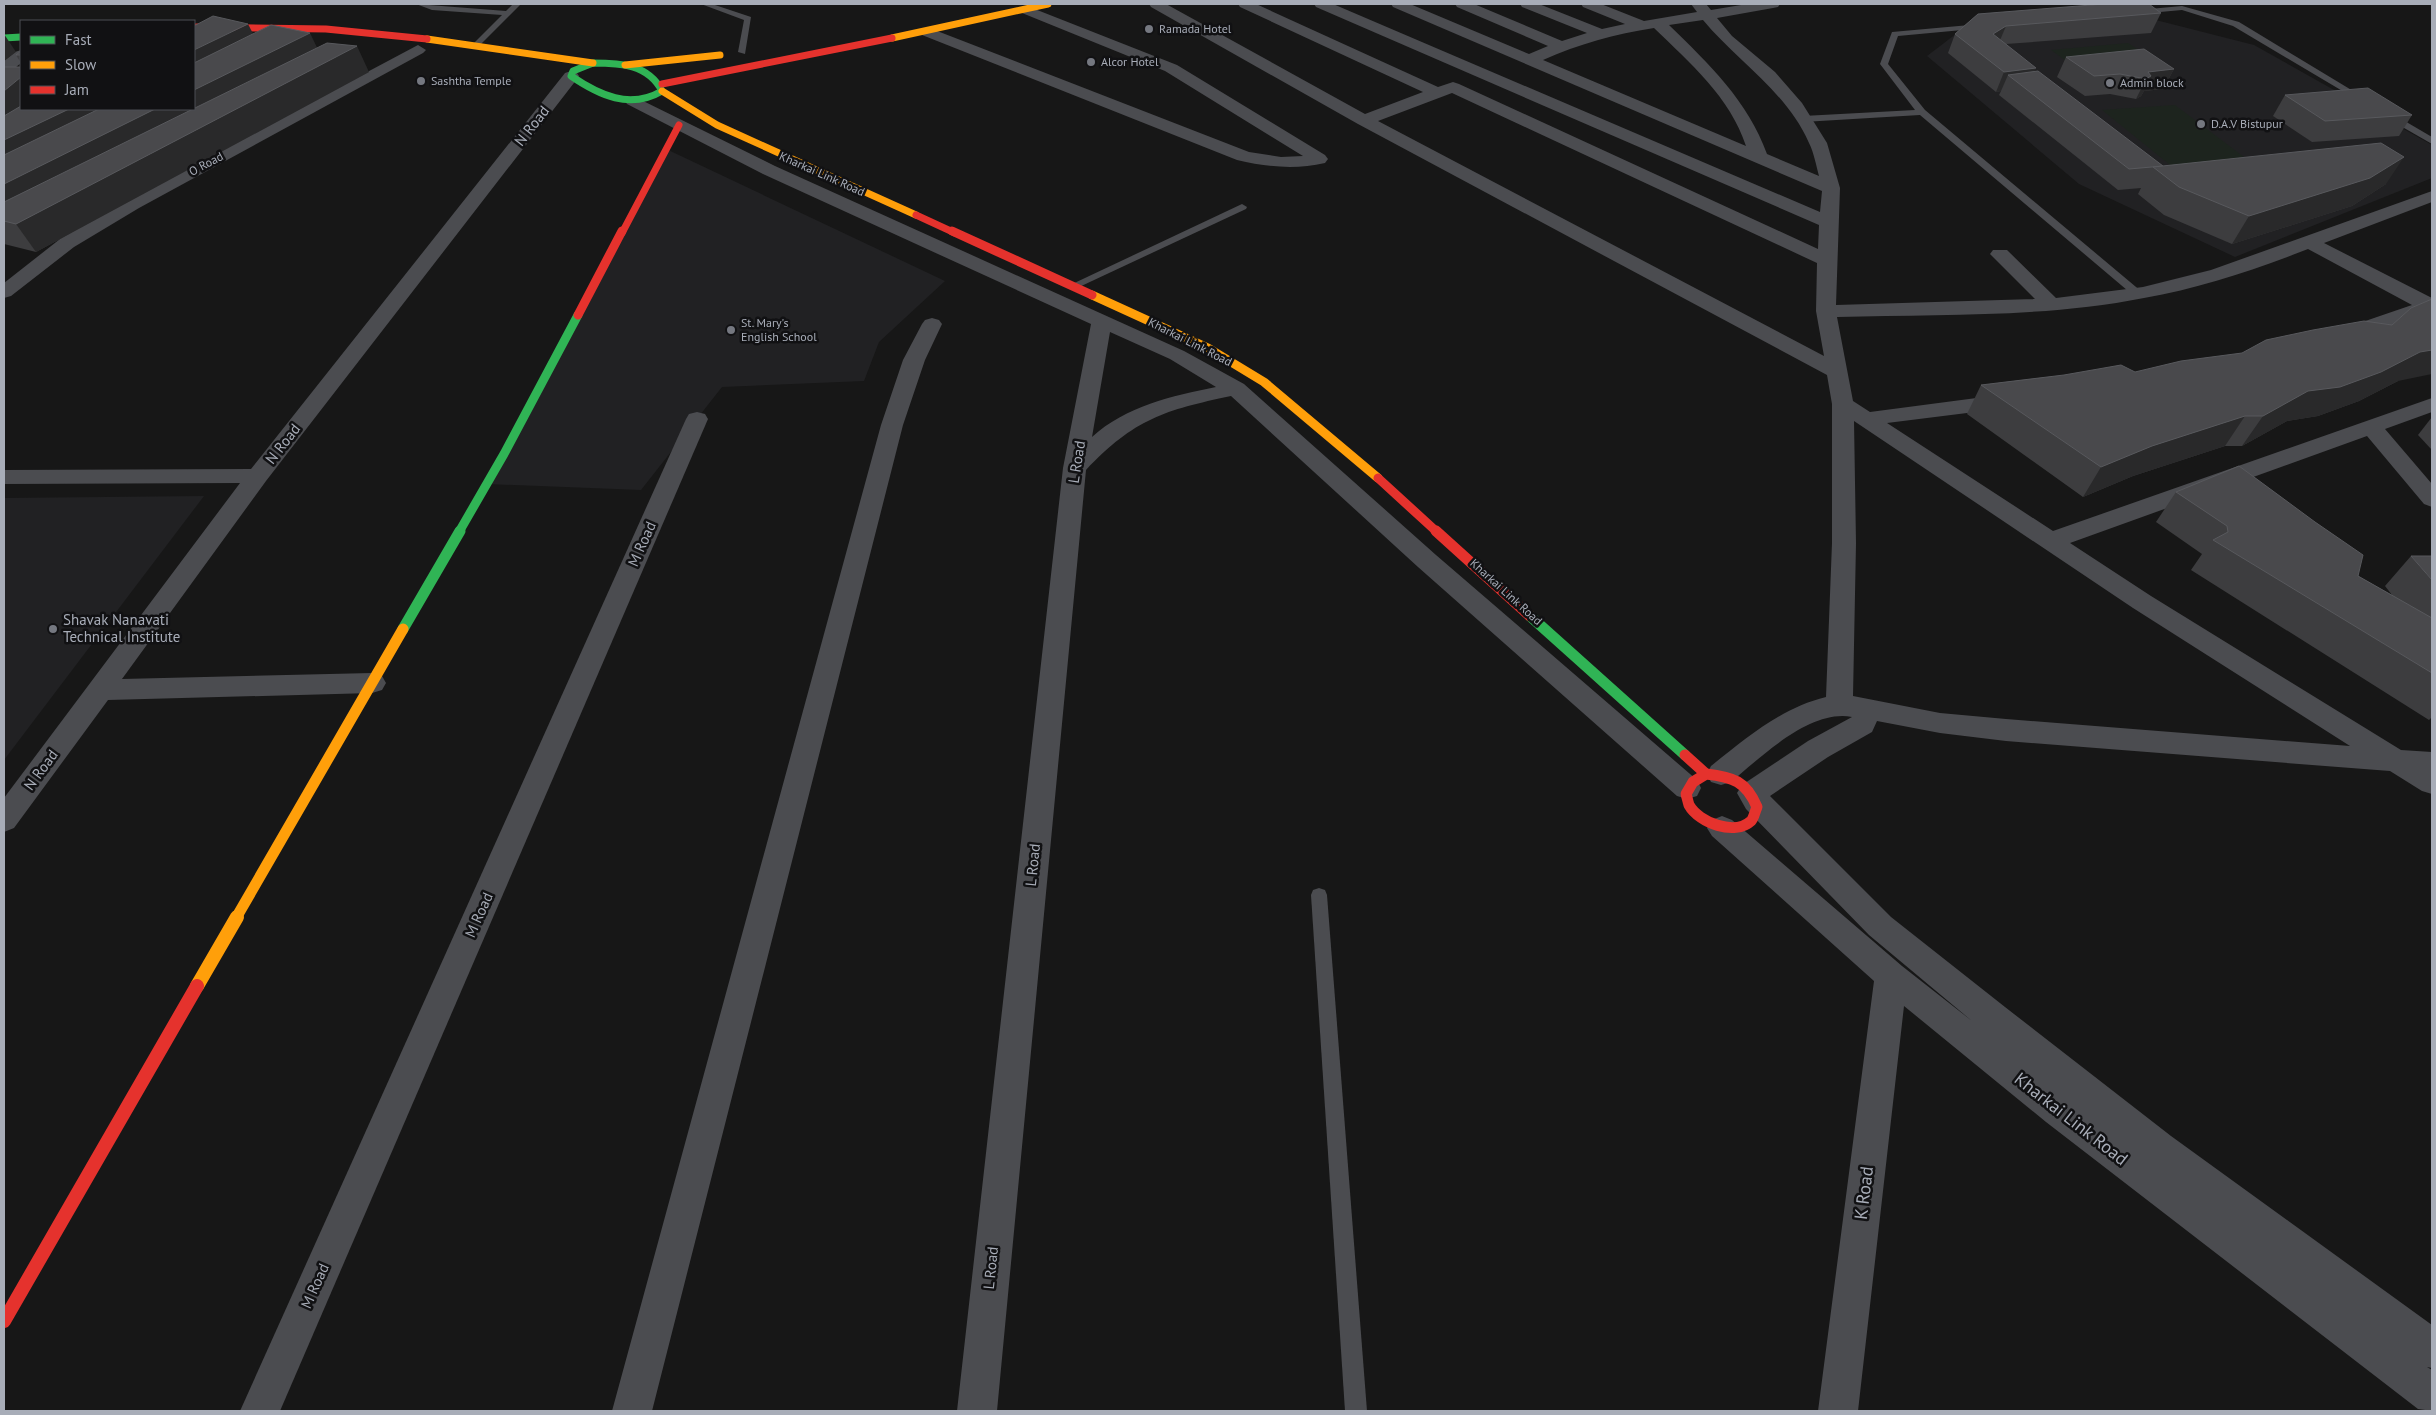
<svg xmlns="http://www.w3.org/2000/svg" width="2436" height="1415" font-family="'PT Sans',sans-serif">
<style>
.built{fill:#212123}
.green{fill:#1d241e}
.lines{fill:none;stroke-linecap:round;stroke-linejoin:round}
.lane{fill:#4b4c50;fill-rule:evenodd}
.street{fill:#4b4c50;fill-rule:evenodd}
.fast-far2{stroke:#30b455;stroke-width:7}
.fast-far1{stroke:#30b455;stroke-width:9}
.fast{stroke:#30b455;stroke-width:11}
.slow-far3{stroke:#ff9f0a;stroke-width:7}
.slow-far2{stroke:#ff9f0a;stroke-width:9}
.slow-far1{stroke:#ff9f0a;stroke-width:11}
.slow{stroke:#ff9f0a;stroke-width:14}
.jam-far3{stroke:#e5322d;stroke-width:7}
.jam-far2{stroke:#e5322d;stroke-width:9}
.jam-far1{stroke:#e5322d;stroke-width:11}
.jam{stroke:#e5322d;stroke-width:14}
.wall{fill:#3d3d3f}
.shaded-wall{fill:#29292a}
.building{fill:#49494c;stroke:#58595d}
.poi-dot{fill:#757880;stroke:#111113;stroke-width:2}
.labels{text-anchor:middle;stroke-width:5;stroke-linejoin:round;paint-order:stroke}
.far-poi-label{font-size:12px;fill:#a8adb8;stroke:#111113;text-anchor:start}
.far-street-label{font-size:12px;fill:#a8adb8;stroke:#111113}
.street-label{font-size:15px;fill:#a8adb8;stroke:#111113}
.poi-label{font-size:15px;fill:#a8adb8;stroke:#111113;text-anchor:start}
.near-street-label{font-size:18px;fill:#a8adb8;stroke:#111113}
</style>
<rect width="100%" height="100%" fill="#171717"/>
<!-- built -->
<g class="built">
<path d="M2144,17l110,28 178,100v33l-197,79 -156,-73 -152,-128 38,-29z"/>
<path d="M664,148l281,133 -66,61 -15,39 -142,6 -81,103 -154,-6z"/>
<path d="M204,496l-200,264v-262z"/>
</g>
<!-- green -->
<g class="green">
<path d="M2128,43l32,21 -80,7 -29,-21z"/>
<path d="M2175,105l77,58 -77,6 -73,-59z"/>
</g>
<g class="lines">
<!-- lane -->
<g class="lane">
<path d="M416,4l90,7 7,-7h8l-45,45 -4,-3 1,-2 29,-29 -70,-5z"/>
<path d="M701,4h11l39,13 -6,37 -7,-2 6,-32z"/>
<path d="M2182,6l57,16 129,78 -7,2 -128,-76 -51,-16 -44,4 -4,-2 4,-2z"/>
<path d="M1981,24l4,2 -1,2 -86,8 -10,28 37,46 217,182v4h-8l-214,-181 -117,7 -5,-3 5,-3 112,-6 -35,-46 12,-32z"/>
<path d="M2385,113h6l41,24v7l-47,-27z"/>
<path d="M1242,204l5,3 -1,2 -169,79h-8l-1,-2z"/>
<path d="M1319,888l6,2 2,5 40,516h-22l-34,-516 2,-5z"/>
</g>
<!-- street -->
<g class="street">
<path d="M1149,4h17l199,110 58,-22 -183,-85 -2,-3h18l182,83 15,-5 6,2 359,165 1,-24 -503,-218 -2,-3h19l487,208 2,-21 -429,-184 -2,-3h19l119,50 19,-8 -91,-39 -2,-3h19l88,37 25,-8 -65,-26 -2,-3h19l63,25 23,-5 -42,-17 -2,-3h20l43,17 53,-9 -6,-8h15l5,6 36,-6h33l-2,3 -5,1 -56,10 15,18 43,36 27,31 25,40 13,45 -4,117 199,-6 -45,-45 3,-4h14l49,48 87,-11 68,-17 221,-79v11l-108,41 108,55v15l-3,-1c-22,9 -68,32 -90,26l-3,-4 3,-4 73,-25 -104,-56c-54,21 -108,39 -164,49 -100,20 -205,16 -307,19l16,84 17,11 137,-18 8,2 3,5 -3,5 -8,2 -120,15 166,108 379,-133v14l-47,17 47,55v23l-8,-3 -57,-68 -297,107 81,53 250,154 31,2v42l-10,-3 -32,-20 -384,-30 -66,-8 -63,-12 -5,11 -44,25 -58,39 121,121 114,90 166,129 261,189v43l-5,-1 5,3v41l-14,-2 -372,-287 -142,-116 -46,405h-40l56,-430 -162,-145 -5,-8 5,-8 10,-4 10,4 170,146 70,55 -103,-86 -123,-126 -9,-16 5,-8 66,-44 44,-24c-42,-8 -91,40 -121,65l-10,3 -10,-3 -4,-8 4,-8c35,-28 70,-58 115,-69l6,-154v-139l-5,-29 -469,-251 -207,-117zM1703,20c35,42 83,71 106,123 5,10 7,22 10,33l-52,-22c-19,-53 -58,-90 -98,-129zM1654,28c36,35 76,69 92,118l-203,-86c36,-16 72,-26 111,-32zM1452,93l365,170 -1,48 8,45 -446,-235zM1854,421l279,187 217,138 -344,-27 -66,-6 -87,-17 3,-153z"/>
<path d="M1027,6l150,59 148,90 3,4 -3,4c-30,7 -58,4 -88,-3l-315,-125 -3,-3 3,-3h10l317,123 32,5 22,-1 -138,-85 -143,-58 -2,-3 2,-3z"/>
<path d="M418,45l8,5 -3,3 -284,155 -65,39 -63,49 -7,2v-15l56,-44 67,-39z"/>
<path d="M21,50v13l-11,9 -6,2v-13l11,-9z"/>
<path d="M571,71l6,2 2,3 -2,3 -311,402 -144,198 250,-6 10,3 4,7 -4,7 -10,3 -264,7 -94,128 -10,4v-34l236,-315 -236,1v-14l247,-1 314,-396z"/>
<path d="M633,96l142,70 409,185 60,33 192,171 261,225 4,8 -4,8 -10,3 -10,-3 -259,-229 -187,-171c-66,14 -97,23 -145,74l-89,941h-40l106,-943 28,-144 -328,-150 -136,-70 -2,-3 2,-3zM1110,332l60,27 46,28c-44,9 -90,19 -124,50z"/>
<path d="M932,318l7,2 3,4 -17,36 -22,65 -251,986h-40l269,-986 22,-65 19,-36 3,-4z"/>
<path d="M697,412l8,2 3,5 -428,992h-40l446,-992 3,-5z"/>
</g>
<!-- fast-far2 -->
<g class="fast-far2">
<path d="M4,38l17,-1"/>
<path d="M593,63c27,0 55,1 69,28 -32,19 -63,4 -91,-15l2,-5z"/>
</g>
<!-- fast-far1 -->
<path class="fast-far1" d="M459,532l45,-78 74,-139"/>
<!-- fast -->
<g class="fast">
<path d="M1530,616l155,139"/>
<path d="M403,629l57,-98"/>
</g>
<!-- slow-far3 -->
<g class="slow-far3">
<path d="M892,38l156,-34"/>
<path d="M427,39l166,24"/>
<path d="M625,65l95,-10"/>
<path d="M662,91l55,34 199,90"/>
</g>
<!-- slow-far2 -->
<path class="slow-far2" d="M1092,295l116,53 56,34 114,96"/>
<!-- slow-far1 -->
<path class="slow-far1" d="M236,918l167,-289"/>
<!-- slow -->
<path class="slow" d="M197,986l40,-69"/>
<!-- jam-far3 -->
<g class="jam-far3">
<path d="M194,27l132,2 101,10"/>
<path d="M662,84l230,-46"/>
<path d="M916,215l39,18"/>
<path d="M622,233l57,-108"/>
</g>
<!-- jam-far2 -->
<g class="jam-far2">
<path d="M952,231l140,64"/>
<path d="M578,315l44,-84"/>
<path d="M1378,478l59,54"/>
</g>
<!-- jam-far1 -->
<g class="jam-far1">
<path d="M1436,531l94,85"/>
<path d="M1685,755l21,19"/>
<path d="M1706,774c27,3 40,7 51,33 -2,4 -3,11 -6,14 -16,15 -52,2 -62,-16 -1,-3 -2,-8 -3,-11l7,-12z"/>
</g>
<!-- jam -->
<path class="jam" d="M4,1321l193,-335"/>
</g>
<!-- wall -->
<g class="wall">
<path d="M2161,13l-10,20 -145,11 28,27 129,95 223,18 -34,22 -120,38 -68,-29 -26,-21 3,-6 -23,2 -119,-95 2,-4 -5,1 -48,-39 7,-19 23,-20z"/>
<path d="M253,34l64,14 52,24 -333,180 -32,-8v-177l17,42z"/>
<path d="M16,55h5v8z"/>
<path d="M2066,57l108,12 -11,20 -19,2 -3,5 -5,3 -26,-5 -25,2 -28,-19z"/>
<path d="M2285,95l127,20 -13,21 -87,6 -39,-26z"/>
<path d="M2135,372l263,9 -39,20 -41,15 -31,5 -45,25h-17l-92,30 -50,21 -116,-83 14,-29z"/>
<path d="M2432,417v33l-14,-15z"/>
<path d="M2176,492l182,84 34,19 -7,-9 26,-30 21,24v137l-3,3 -238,-150 11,-16 -46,-32z"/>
</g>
<!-- shaded-wall -->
<g class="shaded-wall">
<path d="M248,24l13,25 -67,34v-33z"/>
<path d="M2006,26l-8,19 -5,-11z"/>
<path d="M310,33l12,25 -318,163v-37l151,-75h39v-19z"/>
<path d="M4,34l12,18 -12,9z"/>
<path d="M357,46l12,26 -333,180 -20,-28z"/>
<path d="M2036,68l-9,20 -19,-13 -7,16 -5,1 8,-20z"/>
<path d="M2174,69l-11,20 -19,2 -3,5 -5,3 10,-20 2,-7z"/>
<path d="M21,77v31l-17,15v-32z"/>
<path d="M69,109h72l-137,67v-36z"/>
<path d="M2404,157l-18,27 -34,22 -120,38 17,-28z"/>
<path d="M2432,350v24l-34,7 -39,20 -41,15 -31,5 -45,25 21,-30 45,-25 112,-39z"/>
<path d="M2245,416l-20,30 -92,30 -50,21 18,-30 51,-21z"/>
</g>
<!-- building -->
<g class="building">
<path d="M2104,4h45l12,9 -155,13 -13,8 43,34 -32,4 -49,-38 23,-20z"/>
<path d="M213,16l35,8 -54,26v-24z"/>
<path d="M271,25l39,8 -116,57v-27z"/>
<path d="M327,43l30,3 -341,178 -12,-3v-19z"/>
<path d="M2144,49l30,20 -26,3 3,4 -5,3 -26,-5 -26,2 -28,-19z"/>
<path d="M21,51v4h-5z"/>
<path d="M4,67h17v10l-17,14z"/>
<path d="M2038,71l125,95 -34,3 -121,-94z"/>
<path d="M2368,88l44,27 -87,6 -40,-26z"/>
<path d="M21,106v3h48l-65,31v-24z"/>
<path d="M99,109h56l-151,75v-29z"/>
<path d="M2381,143l23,14 -34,21 -121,38 -70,-29 -26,-20z"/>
<path d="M2432,299v51l-12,2 -39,20 -41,15 -32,4 -45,25h-18l-93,30 -51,21 -120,-82 83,-10 57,-10 14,7 46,-11 61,-8 24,-13 47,-10 51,-9 28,4 19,-17z"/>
<path d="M2239,466l76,56 48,33 -5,21 74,42v55l-219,-133 15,-8 -1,-6 -51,-34z"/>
<path d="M2411,556h21v24z"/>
</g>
<!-- markers -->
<g class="poi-dot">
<circle cx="1149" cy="29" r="5"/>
<circle cx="1091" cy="62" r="5"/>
<circle cx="421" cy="81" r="5"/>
<circle cx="2110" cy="83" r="5"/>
<circle cx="2201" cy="124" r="5"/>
<circle cx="731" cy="330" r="5"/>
<circle cx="53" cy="629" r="5"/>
</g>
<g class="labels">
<!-- far-poi labels -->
<g class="far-poi-label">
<text x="1159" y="33">Ramada Hotel</text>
<text x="1101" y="66">Alcor Hotel</text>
<text x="431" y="85">Sashtha Temple</text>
<text x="2120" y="87">Admin block</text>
<text x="2211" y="128">D.A.V Bistupur</text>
<text x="741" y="327">St. Mary's<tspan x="741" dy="14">English School</tspan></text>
</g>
<!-- far-street labels -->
<g class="far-street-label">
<text transform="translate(206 164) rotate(-28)" y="4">O Road</text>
<text transform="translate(822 174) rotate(24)" y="4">Kharkai Link Road</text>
<text transform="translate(1190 342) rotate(27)" y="4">Kharkai Link Road</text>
<text transform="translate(1506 592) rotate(42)" y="4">Kharkai Link Road</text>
</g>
<!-- street labels -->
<g class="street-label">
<text transform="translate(532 126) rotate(-52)" y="5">N Road</text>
<text transform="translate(283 444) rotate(-52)" y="5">N Road</text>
<text transform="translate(1077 462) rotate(-81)" y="5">L Road</text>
<text transform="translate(642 544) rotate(-66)" y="5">M Road</text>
<text transform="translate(41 770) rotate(-54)" y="5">N Road</text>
<text transform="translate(1033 865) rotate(-84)" y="5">L Road</text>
<text transform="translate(479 915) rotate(-66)" y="5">M Road</text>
<text transform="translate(991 1268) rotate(-84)" y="5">L Road</text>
<text transform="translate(315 1286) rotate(-66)" y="5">M Road</text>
</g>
<!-- poi labels -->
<g class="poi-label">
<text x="63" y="625">Shavak Nanavati<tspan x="63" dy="17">Technical Institute</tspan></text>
</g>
<!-- near-street labels -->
<g class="near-street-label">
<text transform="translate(2071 1119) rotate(38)" y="6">Kharkai Link Road</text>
<text transform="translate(1864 1193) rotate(-83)" y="6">K Road</text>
</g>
</g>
<!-- border -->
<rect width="2436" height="1415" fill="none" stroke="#a8adb8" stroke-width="10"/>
<!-- legend -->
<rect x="20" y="20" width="175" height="90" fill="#111113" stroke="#4d4f55"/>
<rect x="30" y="36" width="25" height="8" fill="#30b455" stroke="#4d4f55"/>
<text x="65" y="45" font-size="15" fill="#a8adb8">Fast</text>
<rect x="30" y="61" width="25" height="8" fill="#ff9f0a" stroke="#4d4f55"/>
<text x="65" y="70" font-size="15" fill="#a8adb8">Slow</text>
<rect x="30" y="86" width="25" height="8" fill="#e5322d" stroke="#4d4f55"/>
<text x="65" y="95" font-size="15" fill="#a8adb8">Jam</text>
</svg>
